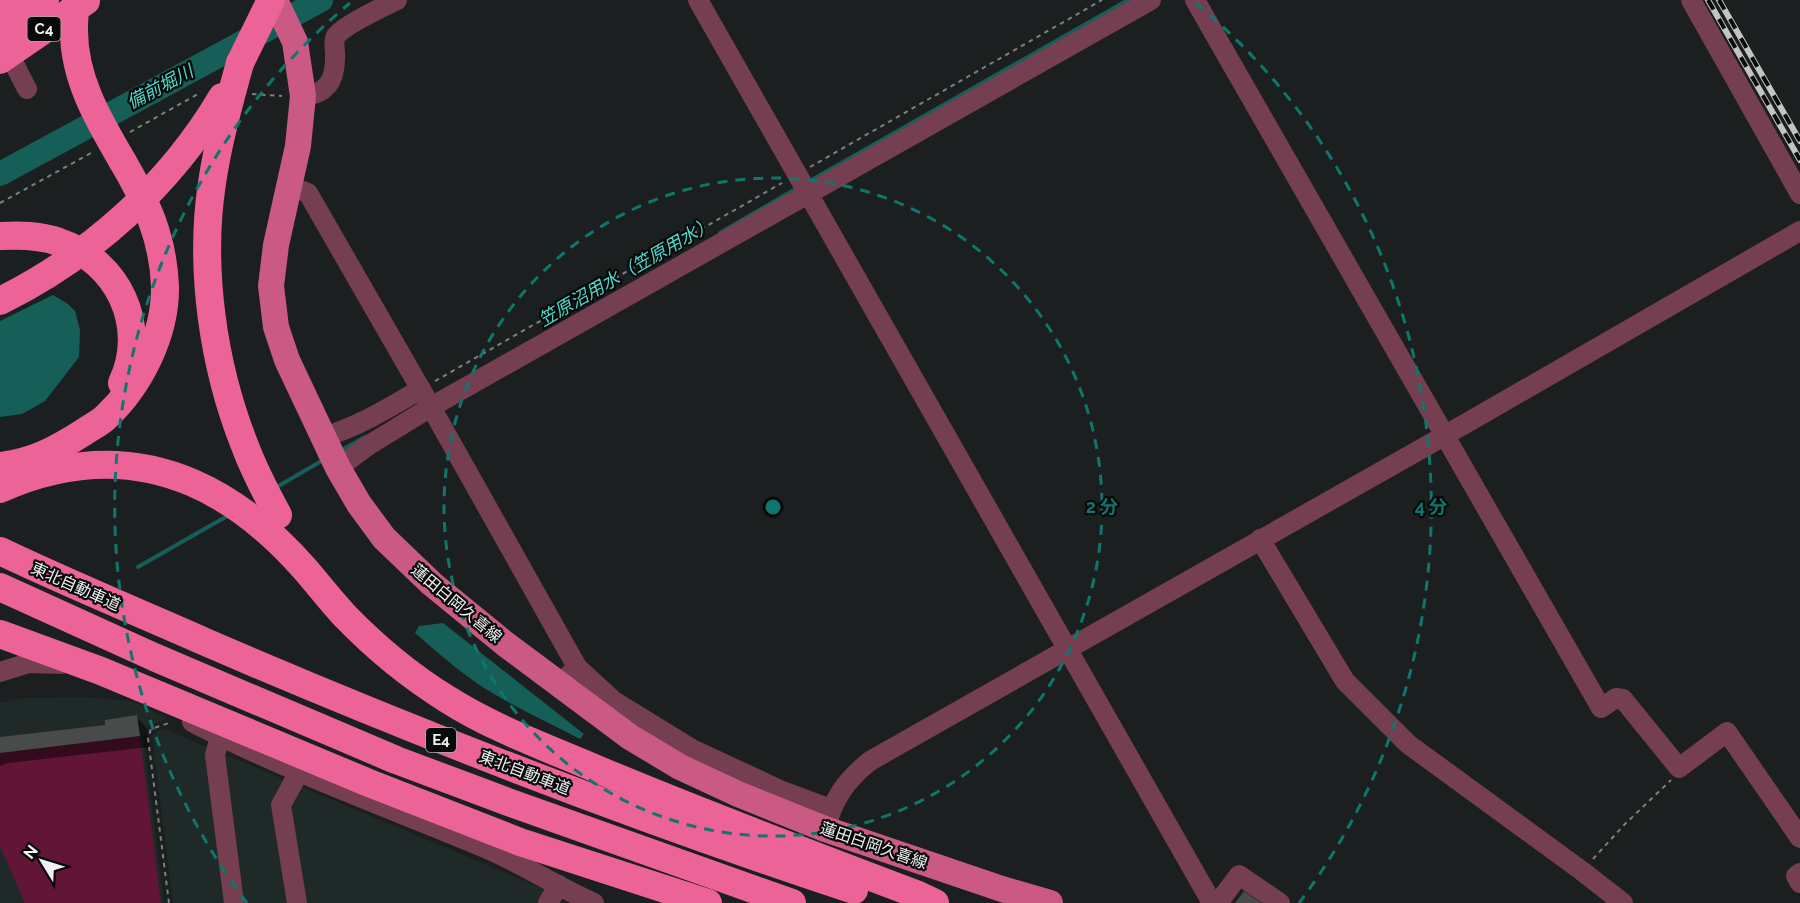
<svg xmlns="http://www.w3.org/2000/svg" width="1800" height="903" font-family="Raleway,'Noto Sans JP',sans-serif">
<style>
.built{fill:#1f2928}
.green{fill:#621537}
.water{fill:#165f59}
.shadow{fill:#0007}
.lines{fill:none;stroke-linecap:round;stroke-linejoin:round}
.stream{stroke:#165f59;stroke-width:4}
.river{stroke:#165f59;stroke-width:24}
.building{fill:#484b4a}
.path{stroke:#7d807f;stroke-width:2;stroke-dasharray:4.5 4.5;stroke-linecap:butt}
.minor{stroke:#753e51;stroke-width:20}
.major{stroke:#ca5984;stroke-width:26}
.highway{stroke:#ec6398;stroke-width:28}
.rail-casing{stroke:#c3c5c4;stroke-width:6}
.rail{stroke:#080909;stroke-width:4;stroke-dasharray:11;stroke-linecap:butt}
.highway-bridge{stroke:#ec6398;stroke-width:28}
.ring{fill:none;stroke:#0f766e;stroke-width:3;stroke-dasharray:10 8}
.labels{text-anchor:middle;stroke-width:4.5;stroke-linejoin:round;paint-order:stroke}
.shield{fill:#080909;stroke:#aaabab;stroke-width:1.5}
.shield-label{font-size:15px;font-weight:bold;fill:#eff1f0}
.street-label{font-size:16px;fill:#eff1f0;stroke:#080909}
.water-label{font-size:18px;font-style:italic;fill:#51d8cc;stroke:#080909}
.centre{fill:#0f766e;stroke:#080909;stroke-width:3}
.ring-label{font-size:18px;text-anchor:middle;font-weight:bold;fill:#0f766e;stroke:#080909;stroke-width:4.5;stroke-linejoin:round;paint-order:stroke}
</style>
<rect width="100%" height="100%" fill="#1c1f1f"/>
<!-- built -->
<g class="built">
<path d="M80,697l52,4 35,17 -17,8 -7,11 21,166h-164v-200l24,-5z"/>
<path d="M162,728l382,161 12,6 -2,8h-381l-21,-167z"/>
</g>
<!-- green -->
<path class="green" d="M140,736l21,167h-136l-25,-57v-93z"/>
<!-- water -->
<g class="water">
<path d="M53,295l15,9 7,7 5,19 -1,27 -34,44 -23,13 -22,3v-96z"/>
<path d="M443,623l141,111 -4,5c-33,-17 -68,-33 -99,-53 -24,-16 -45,-35 -66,-53l4,-7z"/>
</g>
<!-- shadow -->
<path class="shadow" d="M136,717l11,11 3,19 -142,16 -8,3v-28l107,-12z"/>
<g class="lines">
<!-- stream -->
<g class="stream">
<path d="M808,182l320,-182"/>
<path d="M720,233l79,-46"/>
<path d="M340,451l25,-14"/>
<path d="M275,488l50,-29"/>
<path d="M138,567l91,-52"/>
</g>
<!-- river -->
<path class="river" d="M0,174l321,-174"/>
</g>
<!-- building -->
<g class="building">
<path d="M137,715l3,21 -140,17v-16l105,-12v-5z"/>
<path d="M1244,891l17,12h-26z"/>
</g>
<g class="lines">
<!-- path -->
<g class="path">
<path d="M252,94l30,2"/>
<path d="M130,132l68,-38"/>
<path d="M810,167l292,-167"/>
<path d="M0,203l93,-51"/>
<path d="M435,381l347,-198"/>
<path d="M1593,859l31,-34 47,-45"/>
<path d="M169,903l-21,-165 3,-9 18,-6"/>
</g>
<!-- minor -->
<g class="minor">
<path d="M698,0l514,903"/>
<path d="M1195,0l406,708 15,-10 7,1 56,69 48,-36 73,106"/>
<path d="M1691,0l109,194"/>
<path d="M4,44l23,45"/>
<path d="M303,96c25,-2 33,-17 32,-42 0,-6 -2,-13 1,-18 8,-11 47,-29 61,-36"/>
<path d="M290,186l18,7 123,214 146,260 -18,18"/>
<path d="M323,437c35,-10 67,-30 98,-48"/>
<path d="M338,468l31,-23 62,-38 720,-407"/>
<path d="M1260,539l85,142 63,63 174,127 41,32"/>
<path d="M577,667l37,34 78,48 88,41 51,19"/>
<path d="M0,672l29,-9 33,1"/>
<path d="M192,722c95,49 195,85 293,126 38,16 72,39 109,55"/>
<path d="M220,737l-5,18 19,148"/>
<path d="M825,829c9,-31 20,-48 45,-68l574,-325 356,-205"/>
<path d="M1800,873l-4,3 4,7"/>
<path d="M297,903l-16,-98 18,-33"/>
<path d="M548,903l11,-18"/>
<path d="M1218,903l21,-28 41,28"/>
</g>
<!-- major -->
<path class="major" d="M275,0l20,42 8,54 -5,50 -22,99 -5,41 5,41 11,33 51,108 21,36 25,34 48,46 72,59 126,94 50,30 58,27 87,35 177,60 48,14"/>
<!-- highway -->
<g class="highway">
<path d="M0,5l8,-5"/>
<path d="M0,31l45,-31"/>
<path d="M240,63l31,-63"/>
<path d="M0,236c20,-1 40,-1 59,6 59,19 90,84 63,141"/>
<path d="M0,466c33,-4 56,-16 84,-34 7,-5 16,-9 22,-15 34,-32 60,-83 59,-131 -2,-48 -18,-83 -42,-124"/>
<path d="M0,489c63,-28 128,-34 193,-6 44,19 80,50 111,85 14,16 27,33 41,48 30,31 65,60 102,83 47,30 101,49 152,71 105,44 211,84 317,124l19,9"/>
<path d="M0,551c67,32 135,60 203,90 213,92 430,176 651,249"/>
<path d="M0,587l154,70 242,103 112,42 284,101"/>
<path d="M0,634l101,37 268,112 151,59 188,61"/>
</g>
<defs>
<g id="rail">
<path d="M1708,0l92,160"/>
<path d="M1719,0l81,141"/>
</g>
</defs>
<!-- rail casing -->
<use href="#rail" class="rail-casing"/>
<!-- rail -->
<use href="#rail" class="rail"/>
<!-- highway-bridge -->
<g class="highway-bridge">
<path d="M76,0c-1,9 -2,19 -2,28 -1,50 25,93 49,134"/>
<path d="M0,60l86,-59"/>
<path d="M240,63c-11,40 -22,79 -28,120 -13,85 1,183 33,263 9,24 21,47 33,69"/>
<path d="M0,301c91,-45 170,-116 222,-204"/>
</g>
</g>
<!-- distance rings -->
<g class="ring">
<circle cx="773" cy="507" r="329"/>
<path d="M247 903A658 658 0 0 1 350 3M1196 3A658 658 0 0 1 1299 903"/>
</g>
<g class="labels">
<!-- shield labels -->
<g class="shield">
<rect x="27.5" y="17" width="33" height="24" rx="4.5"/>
<rect x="426" y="728" width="30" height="24" rx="4.5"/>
</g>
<g class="shield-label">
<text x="44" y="34">C4</text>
<text x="441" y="745">E4</text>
</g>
<!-- street labels -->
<g class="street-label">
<text transform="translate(76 586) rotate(24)" y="6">東北自動車道</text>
<text transform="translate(457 603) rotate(40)" y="6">蓮田白岡久喜線</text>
<text transform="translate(525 772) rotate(21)" y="6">東北自動車道</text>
<text transform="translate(874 845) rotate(19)" y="6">蓮田白岡久喜線</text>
</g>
<!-- water labels -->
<g class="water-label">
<text transform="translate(160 87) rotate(-28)" y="6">備前堀川</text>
<text transform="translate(626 272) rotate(-30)" y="6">笠原沼用水（笠原用水）</text>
</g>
</g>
<circle cx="773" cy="507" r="9" class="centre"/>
<g class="ring-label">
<text x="1102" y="513">2 分</text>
<text x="1431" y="513">4 分</text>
</g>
<!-- north arrow -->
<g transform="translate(42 861) rotate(308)" stroke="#080909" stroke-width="4.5" paint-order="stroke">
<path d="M0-4.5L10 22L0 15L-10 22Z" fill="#eff1f0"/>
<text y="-9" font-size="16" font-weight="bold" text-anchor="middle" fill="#eff1f0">N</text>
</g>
</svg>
